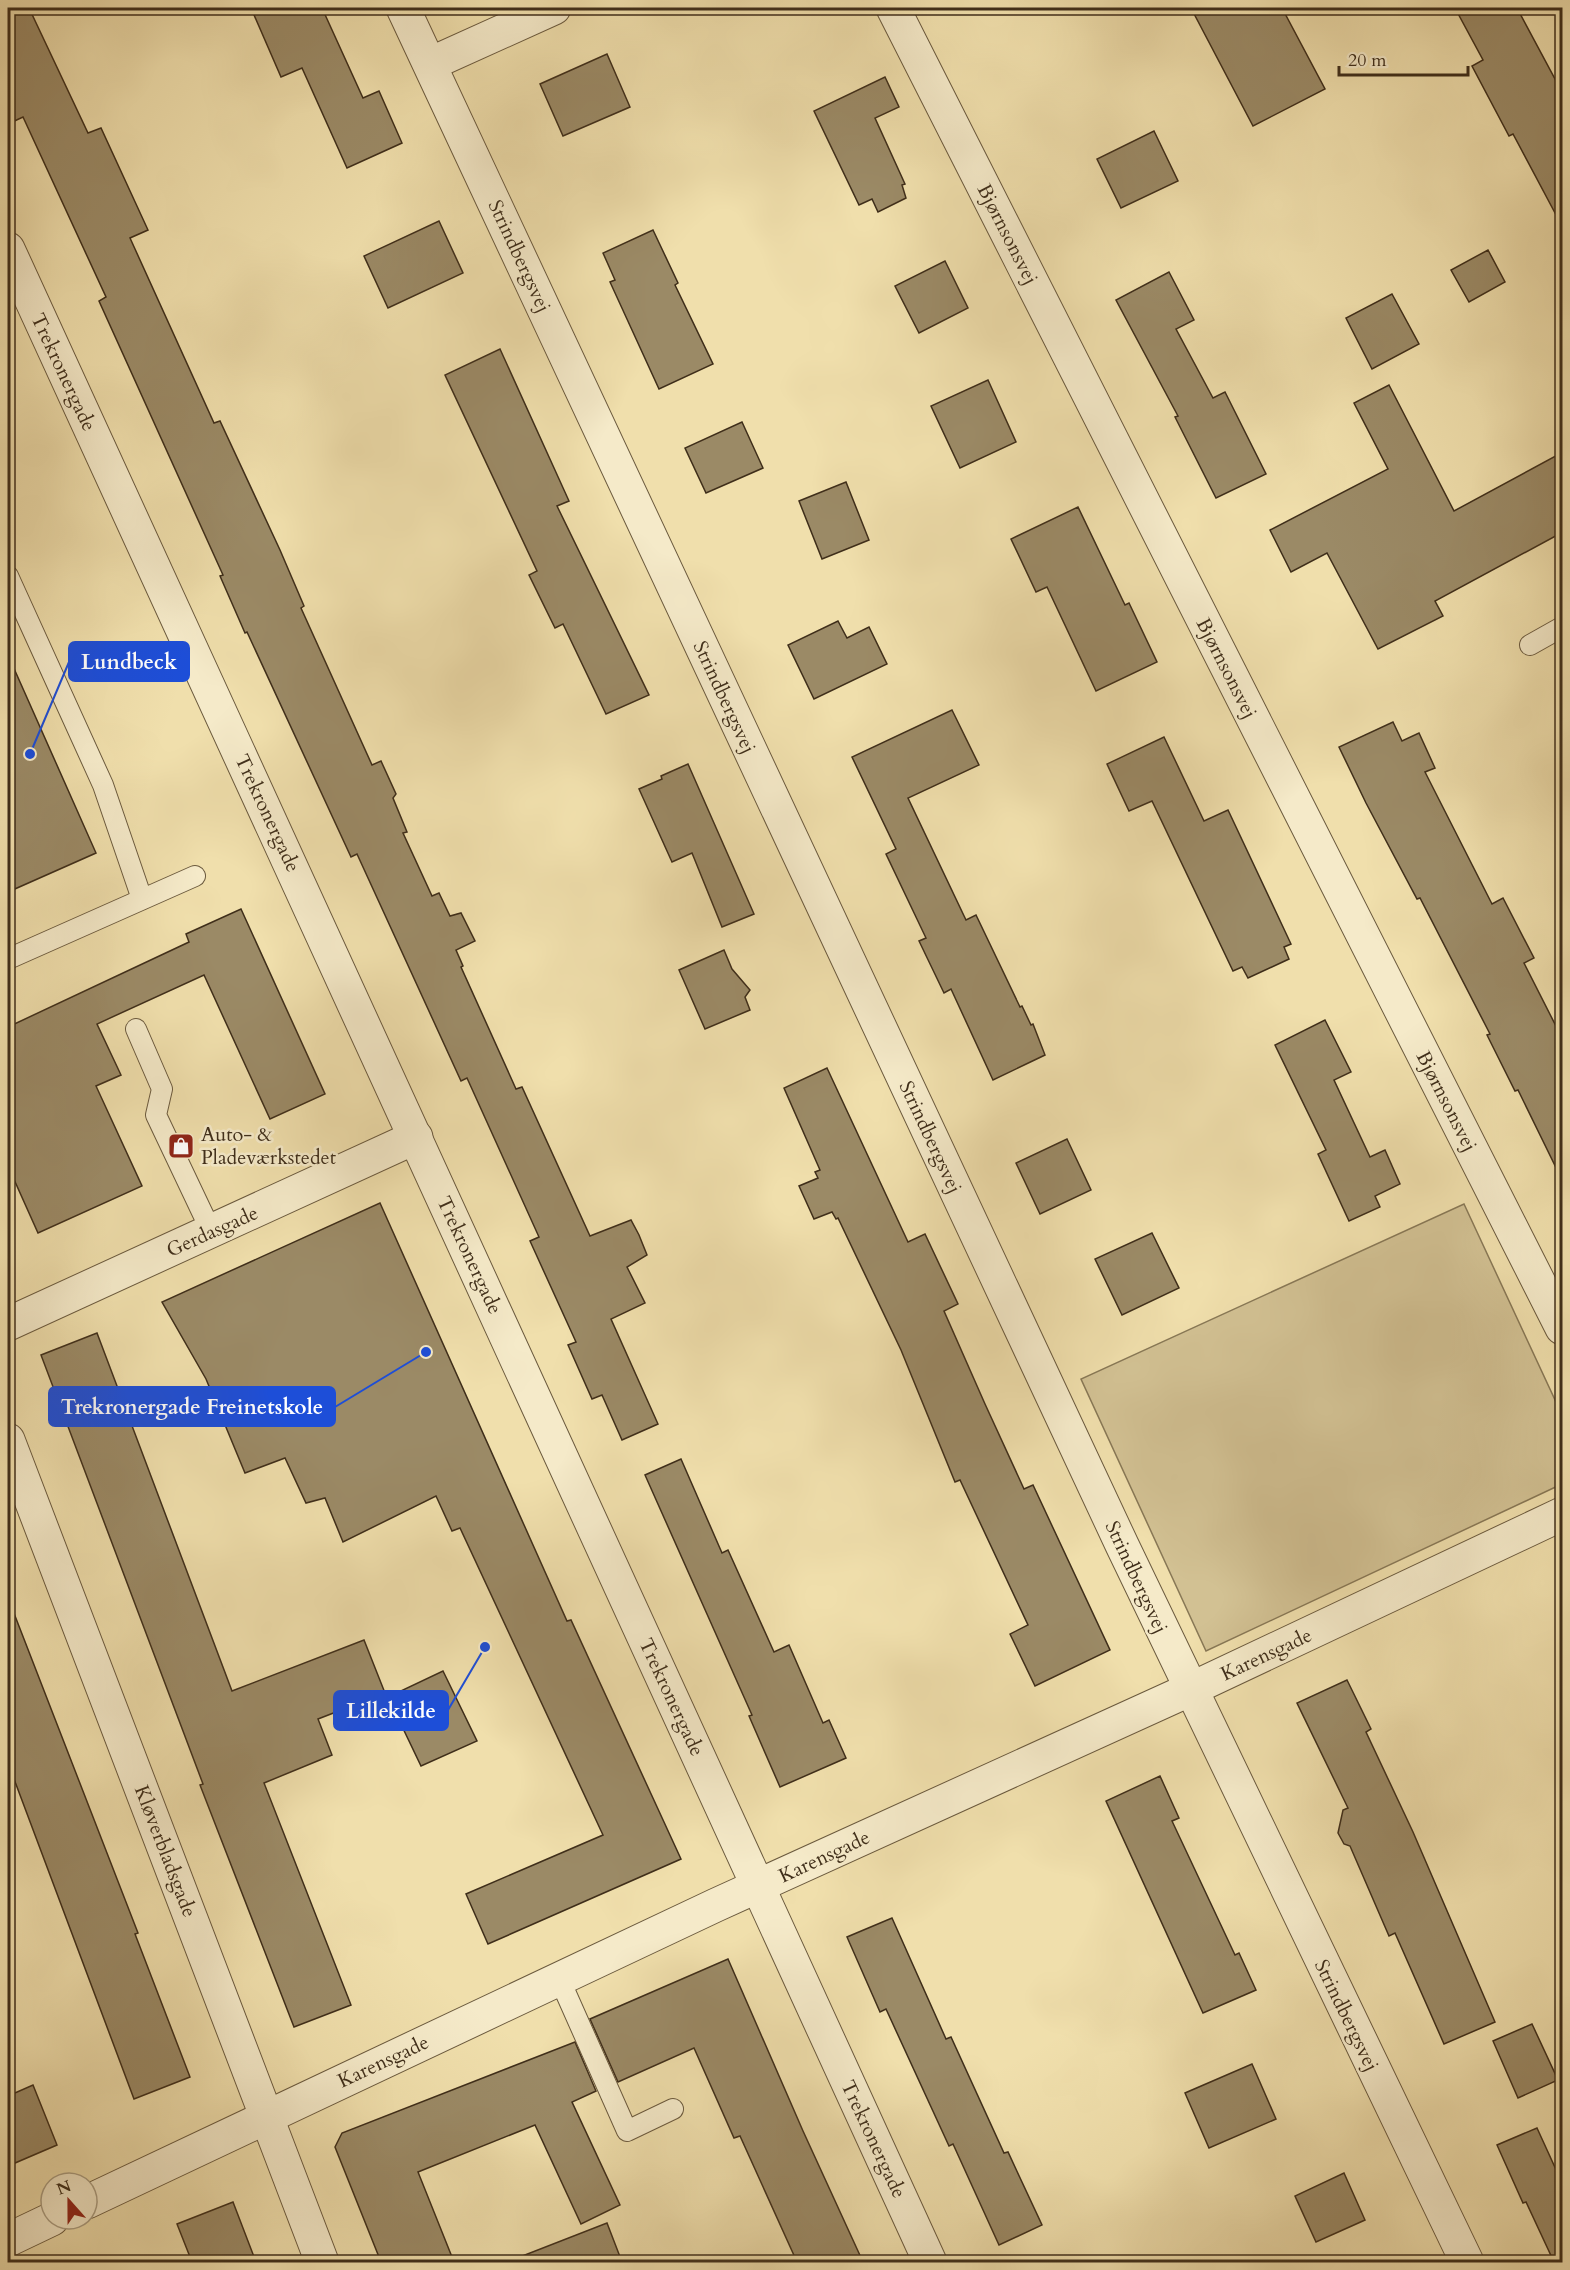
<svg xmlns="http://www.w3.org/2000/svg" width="1570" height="2270" font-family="Cardo,serif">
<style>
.green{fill:#d2c193;stroke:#887856;stroke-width:1.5}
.building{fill:#9b8a66;stroke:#3f2e1a;stroke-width:1.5}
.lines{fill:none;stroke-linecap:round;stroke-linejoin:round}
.lane-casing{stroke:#6b5a3e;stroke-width:22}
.street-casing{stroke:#6b5a3e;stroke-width:35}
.lane{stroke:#f5eac9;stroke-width:20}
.street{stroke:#f5eac9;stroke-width:33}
.labels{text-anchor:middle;stroke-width:5;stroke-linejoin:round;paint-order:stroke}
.street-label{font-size:20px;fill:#3f2e1a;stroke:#f5eac9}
.poi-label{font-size:20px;fill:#3f2e1a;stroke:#f5eac9;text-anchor:start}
.leader{fill:none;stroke:#1d4ed8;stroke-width:2}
.callout-dot{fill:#1d4ed8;stroke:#f5eac9;stroke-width:2}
.callout{fill:#1d4ed8;stroke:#1d4ed8;stroke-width:2}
.callout-label{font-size:21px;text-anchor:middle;font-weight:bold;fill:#fff}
</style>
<rect width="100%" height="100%" fill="#f0dfac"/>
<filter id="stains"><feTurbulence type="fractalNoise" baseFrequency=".00333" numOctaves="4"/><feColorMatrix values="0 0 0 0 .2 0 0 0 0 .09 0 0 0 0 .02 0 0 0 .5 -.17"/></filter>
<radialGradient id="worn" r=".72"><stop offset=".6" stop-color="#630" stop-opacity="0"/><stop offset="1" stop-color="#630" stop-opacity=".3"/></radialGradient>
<!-- green -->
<path class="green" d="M1464,1204l98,211v69l-356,167 -125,-272z"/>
<!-- building -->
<g class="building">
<path d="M8,8h21l59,125 13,-5 47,102 -18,8 84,185 6,-2 60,129 24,56 -3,2 71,157 9,-4 15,33 -3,4 14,34 -4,1 29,63 7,-3 11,23 11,-3 14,28 -19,9 7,16 -2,1 55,122 6,-2 68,149 41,-16 8,15 8,20 -20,12 18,36 -34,16 47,105 -36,16 -20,-45 -10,4 -24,-54 8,-3 -46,-101 9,-4 -72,-159 -6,3 -104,-227 -6,3 -104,-225 -2,1 -25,-57 3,-1 -124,-274 7,-4 -83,-180 -15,7z"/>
<path d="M251,8h71l41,90 16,-7 23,52 -55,25 -45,-100 -21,9z"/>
<path d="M1191,8h91l43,81 -72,37z"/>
<path d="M1455,8h62l46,86v134l-50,-94 -4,2 -37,-70 11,-6z"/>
<path d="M607,54l23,53 -67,29 -23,-52z"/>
<path d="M885,77l14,30 -24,11 30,66 -3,1 4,13 -28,14 -6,-13 -13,6 -45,-94z"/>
<path d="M1154,131l24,50 -57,27 -24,-49z"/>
<path d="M439,221l24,52 -75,35 -24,-52z"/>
<path d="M653,230l25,53 -3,2 38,79 -54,25 -49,-107 5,-2 -12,-27z"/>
<path d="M1488,250l17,32 -36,20 -18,-32z"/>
<path d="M945,261l23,47 -49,25 -24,-47z"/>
<path d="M1169,272l25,48 -18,9 37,69 12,-6 41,82 -50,24 -41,-81 3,-1 -62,-116z"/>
<path d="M1392,294l27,50 -47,25 -26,-51z"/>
<path d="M500,349l69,152 -12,5 92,189 -43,19 -43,-90 -8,4 -26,-53 8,-4 -92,-196z"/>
<path d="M988,380l28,62 -56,26 -29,-62z"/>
<path d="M1389,385l65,126 109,-59v80l-128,69 8,15 -65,33 -51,-96 -36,19 -21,-42 118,-61 -34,-66z"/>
<path d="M742,422l21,46 -57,25 -21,-45z"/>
<path d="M846,482l23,58 -47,19 -23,-58z"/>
<path d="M1078,507l47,98 4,-2 28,59 -61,29 -49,-104 -11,5 -25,-53z"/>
<path d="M838,621l9,17 22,-11 18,37 -73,35 -26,-54z"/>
<path d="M8,655l88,198 -88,39z"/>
<path d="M952,710l27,55 -71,33 58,122 10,-5 44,92 2,-1 9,19 2,-1 12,31 -52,25 -42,-91 -7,4 -25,-52 7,-3 -40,-84 10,-5 -44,-92z"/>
<path d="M1393,722l9,19 17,-8 16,35 -10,4 67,132 11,-6 31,60 -10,5 39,77v142l-45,-92 -3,1 -28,-56 3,-1 -70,-136 -3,1 -51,-96 -27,-56z"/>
<path d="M1164,737l40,84 24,-11 63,134 -7,3 5,12 -41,19 -6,-11 -9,4 -81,-170 -23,10 -22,-47z"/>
<path d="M688,764l66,150 -32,13 -30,-74 -20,9 -33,-73 23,-10 -1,-3z"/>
<path d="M241,909l84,185 -55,25 -66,-144 -107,49 24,51 -25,11 46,100 -104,47 -30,-67v-139l181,-85 -3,-8z"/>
<path d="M724,950l8,19 18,21 -5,7 5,13 -45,19 -26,-59z"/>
<path d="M1325,1020l26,52 -17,8 36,77 15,-7 15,34 -25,12 5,11 -31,14 -31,-67 8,-4 -51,-105z"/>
<path d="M827,1068l81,174 17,-8 33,70 -14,7 41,93 39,85 9,-4 77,165 -75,36 -25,-52 18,-9 -68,-145 -5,2 -54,-132 -63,-132 -2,1 -4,-7 -18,7 -15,-33 19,-8 -3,-6 5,-2 -36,-82z"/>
<path d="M1067,1139l24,51 -51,24 -24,-51z"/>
<path d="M380,1203l187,418 4,-1 110,239 -193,85 -22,-50 137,-59 -143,-307 -8,3 -16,-35 -93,46 -18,-44 -19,5 -21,-45 -40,15 -39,-94 -44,-77z"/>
<path d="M1152,1233l27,55 -57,27 -27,-56z"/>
<path d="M97,1333l135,358 132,-51 21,53 -67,26 14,36 -68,28 87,222 -57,22 -94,-242 3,-1 -162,-429z"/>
<path d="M681,1459l41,94 6,-3 46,102 15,-7 34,78 6,-3 17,38 -66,29 -31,-71 3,-1 -107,-240z"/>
<path d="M10,1603l128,330 -3,1 55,143 -56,22 -126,-336v-159z"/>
<path d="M443,1671l34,70 -56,25 -33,-69z"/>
<path d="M1347,1680l24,49 -5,3 47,100 82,190 -51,22 -49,-111 -6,3 -39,-90 -6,-2 -6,-11 5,-23 5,-2 -51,-105z"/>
<path d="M1160,1776l19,42 -7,3 63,134 4,-2 17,37 -53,23 -97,-212z"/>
<path d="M892,1918l54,121 5,-2 53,116 4,-1 34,73 -43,20 -46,-101 -4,2 -63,-137 -6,3 -33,-75z"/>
<path d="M728,1959l75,172 60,131h-66l-57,-126 -6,2 -40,-90 -76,34 -28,-63z"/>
<path d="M1532,2024l26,56 -40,18 -25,-57z"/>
<path d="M575,2042l21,49 -24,11 48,103 -39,19 -46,-99 -117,47 36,90h-73l-46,-115 7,-14z"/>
<path d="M1252,2064l24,55 -67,29 -24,-55z"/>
<path d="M33,2085l24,60 -49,21v-70z"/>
<path d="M1537,2128l26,57v77h-9l-28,-60 -3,1 -26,-58z"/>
<path d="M1344,2173l21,47 -49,22 -21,-46z"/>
<path d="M233,2202l23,60h-64l-15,-38z"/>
<path d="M607,2223l15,39h-110v-2z"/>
</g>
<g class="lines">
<defs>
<g id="lane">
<path d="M8,576l95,209 39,114"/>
<path d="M1530,645l32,-18"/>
<path d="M8,959l187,-83"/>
<path d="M136,1029l26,60 -6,26 55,116"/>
<path d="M559,1978l68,153 46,-22"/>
</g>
<g id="street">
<path d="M403,8l719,1537 345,717"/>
<path d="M893,8l669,1320"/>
<path d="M430,64l124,-56"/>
<path d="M8,249l922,2013"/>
<path d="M8,1324l408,-187"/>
<path d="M8,1440l314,822"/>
<path d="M87,2202l629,-297 475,-216 371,-175"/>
<path d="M8,2240l44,-21"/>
</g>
</defs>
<!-- lane casing -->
<use href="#lane" class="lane-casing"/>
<!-- street casing -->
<use href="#street" class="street-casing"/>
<!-- lane -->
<use href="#lane" class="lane"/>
<!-- street -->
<use href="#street" class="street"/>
</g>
<!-- icons -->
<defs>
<symbol id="shop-square" viewBox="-11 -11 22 22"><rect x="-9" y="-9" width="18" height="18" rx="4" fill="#8f2418" stroke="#f5eac9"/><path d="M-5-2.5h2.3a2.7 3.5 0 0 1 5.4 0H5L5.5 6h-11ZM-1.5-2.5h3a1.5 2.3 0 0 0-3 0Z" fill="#fff"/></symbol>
</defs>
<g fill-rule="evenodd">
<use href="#shop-square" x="166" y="1131" width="30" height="30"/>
</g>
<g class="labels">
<!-- street labels -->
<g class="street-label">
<text transform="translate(1008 234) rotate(63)" y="7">Bjørnsonsvej</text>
<text transform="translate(520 256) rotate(65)" y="7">Strindbergsvej</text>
<text transform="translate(64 372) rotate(65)" y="7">Trekronergade</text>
<text transform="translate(1227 668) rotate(63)" y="7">Bjørnsonsvej</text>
<text transform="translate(725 697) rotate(65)" y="7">Strindbergsvej</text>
<text transform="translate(268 813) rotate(65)" y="7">Trekronergade</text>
<text transform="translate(1447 1101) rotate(63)" y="7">Bjørnsonsvej</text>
<text transform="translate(931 1137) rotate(65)" y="7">Strindbergsvej</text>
<text transform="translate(212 1231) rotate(-24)" y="7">Gerdasgade</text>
<text transform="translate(470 1255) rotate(65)" y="7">Trekronergade</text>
<text transform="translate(1137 1577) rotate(65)" y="7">Strindbergsvej</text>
<text transform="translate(1266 1654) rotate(-25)" y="7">Karensgade</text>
<text transform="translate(672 1697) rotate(65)" y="7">Trekronergade</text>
<text transform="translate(166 1851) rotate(69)" y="7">Kløverbladsgade</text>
<text transform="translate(824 1856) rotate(-25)" y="7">Karensgade</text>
<text transform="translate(1347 2015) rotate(64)" y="7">Strindbergsvej</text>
<text transform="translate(383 2061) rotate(-25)" y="7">Karensgade</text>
<text transform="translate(874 2139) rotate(65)" y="7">Trekronergade</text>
</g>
<!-- poi labels -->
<g class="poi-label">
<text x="201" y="1141">Auto- &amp;<tspan x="201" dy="23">Pladeværkstedet</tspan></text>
</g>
</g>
<!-- callouts -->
<path class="leader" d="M30 754L69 662M426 1352L335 1407M485 1647L448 1710"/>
<g class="callout-dot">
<circle cx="30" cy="754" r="6"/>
<circle cx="426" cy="1352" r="6"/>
<circle cx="485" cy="1647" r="6"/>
</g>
<g class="callout">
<rect x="69" y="642" width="120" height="39" rx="6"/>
<rect x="49" y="1387" width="286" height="39" rx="6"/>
<rect x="334" y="1691" width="114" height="39" rx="6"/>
</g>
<g class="callout-label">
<text x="129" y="669">Lundbeck</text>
<text x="192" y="1414">Trekronergade Freinetskole</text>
<text x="391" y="1718">Lillekilde</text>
</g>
<!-- margin -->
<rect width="1570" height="2270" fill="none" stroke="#f0dfac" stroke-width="30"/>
<rect x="9" y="9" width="1552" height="2252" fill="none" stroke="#3f2e1a" stroke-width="3"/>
<rect x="15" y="15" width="1540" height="2240" fill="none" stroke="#3f2e1a" stroke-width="1.5"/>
<!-- north arrow -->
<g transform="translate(69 2201) rotate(339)"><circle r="28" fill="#f5eac9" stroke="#ac9f83" stroke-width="1.5"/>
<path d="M0-4.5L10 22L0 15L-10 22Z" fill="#8f2418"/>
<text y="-9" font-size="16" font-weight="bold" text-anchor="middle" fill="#3f2e1a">N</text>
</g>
<!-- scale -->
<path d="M1339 66v9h129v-9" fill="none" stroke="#3f2e1a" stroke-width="3"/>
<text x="1348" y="66" font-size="18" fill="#3f2e1a" stroke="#f5eac9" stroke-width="4.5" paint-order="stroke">20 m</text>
<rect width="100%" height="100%" filter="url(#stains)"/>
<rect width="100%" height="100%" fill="url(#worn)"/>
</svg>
